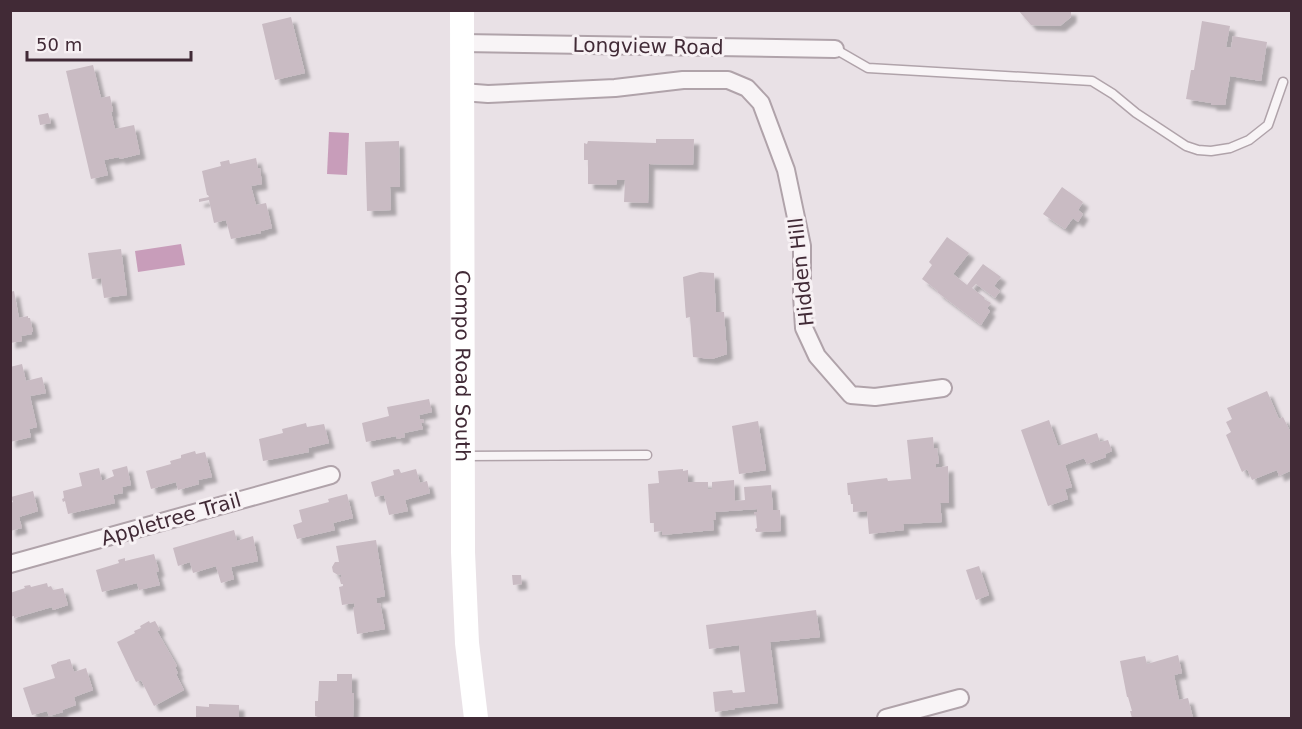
<svg xmlns="http://www.w3.org/2000/svg" width="1302" height="729" font-family="'DejaVu Sans',sans-serif">
<style>
.water{fill:#c89dba}
.building{fill:#c9bbc3;filter:url(#shadow)}
.lines{fill:none;stroke-linecap:round;stroke-linejoin:round}
.lane-casing{stroke:#b0a3aa;stroke-width:11}
.street-casing{stroke:#b0a3aa;stroke-width:20}
.lane{stroke:#f8f4f6;stroke-width:8}
.street{stroke:#f8f4f6;stroke-width:16}
.secondary{stroke:#fff;stroke-width:24}
.labels{text-anchor:middle;stroke-width:6;stroke-linejoin:round;paint-order:stroke}
.street-label{font-size:20px;fill:#412a36;stroke:#f7f1f4}
</style>
<defs>
<filter id="shadow"><feDropShadow dx="5.5" dy="5.5" stdDeviation="1.5" flood-color="#0004"/></filter>
</defs>
<rect width="100%" height="100%" fill="#e9e1e6"/>
<!-- water -->
<g class="water">
<path d="M329,132l20,1 -2,42 -20,-1z"/>
<path d="M181,244l4,21 -47,7 -3,-21z"/>
</g>
<!-- building -->
<g class="building">
<path d="M1018,10h53v7l-11,9 -29,-1z"/>
<path d="M291,17l14,56 -30,7 -13,-56z"/>
<path d="M1202,21l28,5 -4,21 5,1 2,-12 34,6 -6,39 -31,-5 -5,29h-14v-2l-25,-4 5,-29h3z"/>
<path d="M93,65l8,33 9,-2 3,15 -2,1 4,17 19,-4 6,29 -20,5 -1,-2 -15,3 4,15 -17,4 -25,-108z"/>
<path d="M48,113l3,10 -11,2 -2,-10z"/>
<path d="M656,139h38l-1,26 -44,-1 -1,39 -24,-1 1,-22h-8l-1,5 -28,-1v-24h-4v-17l3,1 1,-3 68,2z"/>
<path d="M399,141l1,46h-10l1,23 -24,1 -2,-69z"/>
<path d="M256,158l2,10h2l2,16 -11,2 5,19 10,-2 6,25 -11,3v2l-30,6 -5,-19 -12,3 -5,-23 -10,2v-3l10,-2 -1,-2h-1l-5,-24 19,-5 -1,-4 9,-2 1,4z"/>
<path d="M1062,187l21,15 -5,8 5,4 -5,8 -5,-4 -8,11 -22,-15z"/>
<path d="M947,237l22,16 -16,21 14,11 16,-21 18,13 -7,9 6,5 -5,7 -19,-14 -4,4 13,10 -1,1 7,4 -4,5 3,3 -9,14 -44,-33 1,-1 -16,-12 10,-14 -3,-3z"/>
<path d="M121,249l6,46 -23,3 -3,-20 -9,1 -4,-26z"/>
<path d="M700,272l14,1 2,39h8l3,42 -15,5 -19,-2 -3,-40 -4,1 -3,-41z"/>
<path d="M14,291l5,27 9,-2v2h2l3,14h-2l1,2 -11,2 1,5 -12,2v-51z"/>
<path d="M22,364l4,17 16,-4 4,16 -16,3 7,31 -8,2 2,8 -21,5v-75z"/>
<path d="M1267,391l12,28 4,-2 9,18v8l-2,1 2,3v23l-13,6 -2,-6 -25,10 -5,-11 -5,3 -16,-37 5,-3 -5,-10 6,-3 -5,-11z"/>
<path d="M429,399l3,13 -13,3 1,4h3l1,4h-3l2,6 -19,4 1,4 -8,2 -1,-3 -30,6 -4,-19 27,-7 -2,-9z"/>
<path d="M1049,420l9,26 39,-13 3,9 8,-2 4,11 -7,3 1,3 -19,7 -3,-6 -19,7 7,22 -7,2 3,10 -20,7 -27,-76z"/>
<path d="M758,421l8,49 -27,4 -7,-48z"/>
<path d="M306,423l1,4 17,-3 5,19 -21,5 1,4 -46,9 -4,-22 24,-6 -1,-4z"/>
<path d="M933,437l1,12 3,-1 2,15 -3,1v4l12,-2 1,37h-9l2,19 -39,2 1,6 -35,4 -2,-23 -14,1v-8h-2l-1,-9h-2l-1,-12 40,-5 1,3 23,-2 -4,-39z"/>
<path d="M195,451l1,3 9,-2 7,25 -14,3 1,4 -21,6 -2,-8 -25,7 -5,-18 25,-7 -1,-3 11,-3v-3z"/>
<path d="M127,466l4,19 -9,2 1,6 -10,2 2,8 -47,11 -3,-13 -2,1 -1,-3 2,-1 -1,-7 19,-5 -3,-13 20,-5 3,13 12,-5 -2,-6z"/>
<path d="M399,469l2,4 15,-4 4,14 7,-2 3,12 -25,7 3,11 -19,4 -5,-20 -9,2 -4,-15 23,-7 -1,-5z"/>
<path d="M683,469v2l5,-1v12h20v7h4v-7l22,-2 1,21 10,-1 -1,-13 27,-2 2,25h7l1,21 -25,1 -1,-3 2,-1 -1,-13h-2v-3h3v-3l-42,3 1,8h-3l1,10 -52,5v-4l-8,1v-9h-4l-2,-39 11,-1 -1,-12z"/>
<path d="M33,491l5,20 -19,6 3,11 -12,3v-28l3,-1 -2,-5z"/>
<path d="M347,494l6,24 -20,5 2,7 -38,9 -4,-14 9,-3 -3,-12 30,-8 -1,-3z"/>
<path d="M234,530l3,11 16,-5 5,25 -27,6 3,12 -13,4 -5,-17 -23,7 -3,-11 -12,4 -5,-18z"/>
<path d="M376,540l9,56 -9,2 1,5h3l5,26 -28,5 -4,-27h2l-1,-4 -12,2 -3,-18 4,-1v-2h-2l-2,-7h2v-3l-3,1 -5,-3 -1,-5 3,-5h4l-3,-16z"/>
<path d="M154,554l5,17 -3,1 4,13 -21,5 -2,-7 -35,9 -6,-22 23,-7 -1,-3 7,-2v3z"/>
<path d="M979,566l10,29 -13,5 -10,-30z"/>
<path d="M512,575h9l1,9 -9,1z"/>
<path d="M47,583l1,4 3,-1 2,4 10,-2 5,17 -15,5 -1,-3 -38,11v-2l-4,1v-24l15,-5 -1,-2 6,-1 1,2z"/>
<path d="M816,610l4,27 -50,5 8,61 -43,5v1l-20,3 -2,-20 19,-2 1,3 12,-1 -6,-47 -30,4 -3,-24z"/>
<path d="M149,621l1,2 5,-2 5,9 -3,1 20,35 -2,1 3,6 -2,1 8,16 -30,16 -13,-26 -5,2 -19,-40 18,-9 -1,-2 7,-3 -1,-2z"/>
<path d="M1178,655l4,18 -8,2 5,25 9,-2 5,20h-61l-2,-7h2l-4,-14h-1l-7,-36 25,-5 2,8z"/>
<path d="M70,659l4,13 12,-4 7,22 -19,7 2,8 -14,5 1,2 -14,4 -2,-5 -15,4 -9,-27 32,-10 -4,-13 6,-2v-1z"/>
<path d="M337,674h15v19h2l-1,25h-35v-1l-3,-1v-15h3l1,-20h18z"/>
<path d="M209,704l30,1v13h-43v-12l13,1z"/>
</g>
<g class="lines">
<defs>
<g id="lane">
<path d="M835,49l33,19 224,13 21,13 23,19 50,33 12,4 13,1 19,-3 19,-8 19,-15 15,-43"/>
<path d="M463,456l184,-1"/>
</g>
<g id="street">
<path d="M462,43l373,6"/>
<path d="M462,92l26,2 127,-6 68,-8h45l19,8 14,15 25,67 16,76v49l2,33 13,28 34,39 24,2 68,-9"/>
<path d="M10,564l321,-89"/>
<path d="M886,718l74,-20"/>
</g>
</defs>
<!-- lane casing -->
<use href="#lane" class="lane-casing"/>
<!-- street casing -->
<use href="#street" class="street-casing"/>
<!-- lane -->
<use href="#lane" class="lane"/>
<!-- street -->
<use href="#street" class="street"/>
<!-- secondary -->
<path class="secondary" id="s1" d="M462,10l1,542 4,91 9,75"/>
</g>
<g class="labels">
<!-- street labels -->
<g class="street-label">
<text transform="translate(648 46) rotate(1)" y="7">Longview Road</text>
<text transform="translate(801 272) rotate(-96)" y="7">Hidden Hill</text>
<text dy="7" stroke="none"><textPath href="#s1" startOffset="356">Compo Road South</textPath></text>
<text transform="translate(171 519) rotate(-16)" y="7">Appletree Trail</text>
</g>
</g>
<!-- border -->
<rect width="1302" height="729" fill="none" stroke="#412a36" stroke-width="24"/>
<!-- scale -->
<path d="M27 51v9h164v-9" fill="none" stroke="#412a36" stroke-width="3"/>
<text x="36" y="51" font-size="18" fill="#412a36" stroke="#f7f1f4" stroke-width="4.5" paint-order="stroke">50 m</text>
</svg>
